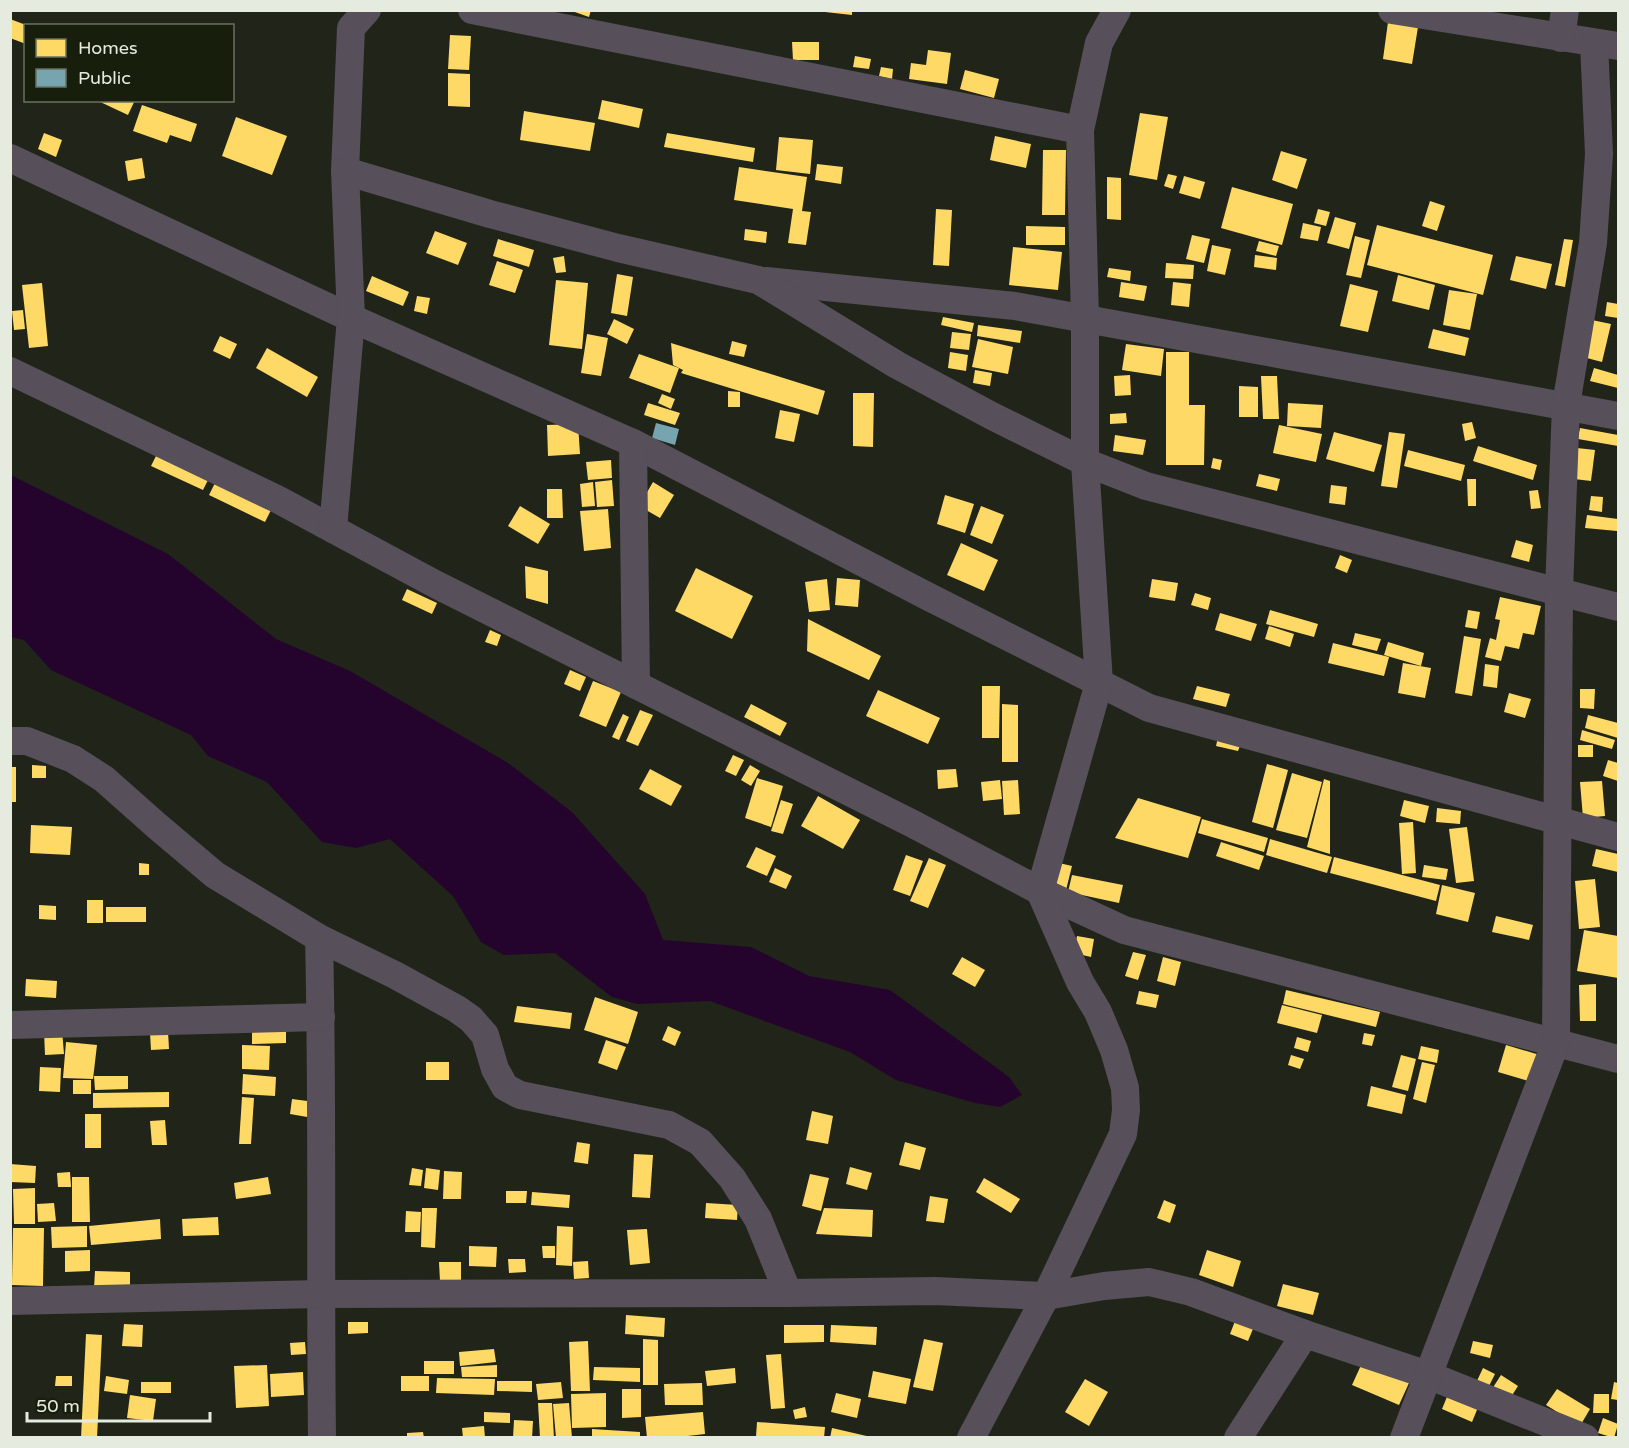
<svg xmlns="http://www.w3.org/2000/svg" width="1629" height="1448" font-family="'Varela Round',sans-serif">
<style>
.water{fill:#24032d}
.homes{fill:#ffd966}
.public{fill:#76a5af}
.lines{fill:none;stroke-linecap:round;stroke-linejoin:round}
.minor{stroke:#574f59;stroke-width:28}
</style>
<rect width="100%" height="100%" fill="#212419"/>
<!-- water -->
<path class="water" d="M11,475l157,79 108,85 74,32 158,92 64,49 73,82 18,46 88,7 58,29 81,14 119,87 13,18 -22,12 -25,-4 -79,-23 -46,-28 -140,-51 -72,3 -26,-7 -57,-44 -51,2 -23,-13 -28,-46 -63,-57 -34,9 -34,-6 -55,-60 -59,-26 -17,-21 -140,-65 -27,-30 -13,-3z"/>
<!-- homes -->
<g class="homes">
<path d="M569,10h22l-2,7z"/>
<path d="M825,10h27v5l-27,-3z"/>
<path d="M10,19l16,6v19l-16,-6z"/>
<path d="M1388,22l30,5 -6,37 -29,-5z"/>
<path d="M450,35l21,1 -2,34 -21,-1z"/>
<path d="M792,42h27v18h-26z"/>
<path d="M928,50l23,3 -4,31 -38,-5 2,-16 15,2z"/>
<path d="M855,56l16,3 -2,10 -16,-2z"/>
<path d="M881,67l12,2 -1,10 -13,-3z"/>
<path d="M965,70l34,9 -5,19 -34,-9z"/>
<path d="M448,73l22,1v33l-22,-1z"/>
<path d="M96,100h39l-7,15z"/>
<path d="M602,100l41,9 -4,19 -41,-9z"/>
<path d="M142,105l55,19 -6,18 -21,-7 -3,8 -34,-12z"/>
<path d="M524,111l71,12 -5,28 -70,-11z"/>
<path d="M1140,113l28,4 -11,63 -28,-5z"/>
<path d="M236,117l51,19 -15,39 -50,-19z"/>
<path d="M44,133l18,7 -6,17 -18,-8z"/>
<path d="M667,133l88,15 -2,14 -89,-15z"/>
<path d="M995,136l36,8 -5,24 -36,-8z"/>
<path d="M779,137l34,3 -3,34 -34,-4z"/>
<path d="M1043,150h23l-1,65h-23z"/>
<path d="M1281,151l26,8 -10,30 -25,-9z"/>
<path d="M142,158l3,20 -17,3 -3,-20z"/>
<path d="M817,164l26,3 -2,17 -26,-4z"/>
<path d="M739,167l68,10 -5,34 9,1 -5,33 -18,-2 5,-34 -59,-9z"/>
<path d="M1168,174l9,2 -4,13 -9,-3z"/>
<path d="M1184,176l21,6 -5,17 -21,-6z"/>
<path d="M1107,177l14,1v42l-14,-1z"/>
<path d="M1232,187l61,17 -11,41 -61,-17z"/>
<path d="M1430,201l15,5 -8,25 -15,-5z"/>
<path d="M936,209l16,1 -3,56 -16,-1z"/>
<path d="M1318,209l12,3 -4,14 -12,-3z"/>
<path d="M1335,217l21,6 -7,26 -22,-6z"/>
<path d="M1303,223l18,4 -3,14 -18,-3z"/>
<path d="M1377,225l116,30 -10,40 -116,-30z"/>
<path d="M1026,226l39,1v18h-39z"/>
<path d="M745,229l22,3 -1,11 -22,-3z"/>
<path d="M435,231l32,12 -9,22 -32,-12z"/>
<path d="M1192,235l18,4 -6,24 -18,-4z"/>
<path d="M1355,236l15,4 -9,38 -15,-3z"/>
<path d="M498,239l36,11 -5,17 -36,-11z"/>
<path d="M1564,239l9,1 -8,47 -10,-2z"/>
<path d="M1259,241l20,5 -3,10 -20,-5z"/>
<path d="M1212,245l19,4 -6,26 -18,-4z"/>
<path d="M1013,247l49,5 -4,38 -49,-5z"/>
<path d="M1255,255l22,3 -1,12 -22,-3z"/>
<path d="M564,256l2,16 -10,1 -3,-15z"/>
<path d="M1516,256l36,8 -6,25 -36,-9z"/>
<path d="M497,261l26,9 -8,23 -26,-8z"/>
<path d="M1166,263l28,2 -1,14 -28,-1z"/>
<path d="M1109,268l22,3 -1,10 -23,-4z"/>
<path d="M617,274l16,3 -6,39 -16,-3z"/>
<path d="M1398,275l37,10 -6,25 -37,-9z"/>
<path d="M372,276l37,16 -6,14 -37,-15z"/>
<path d="M556,280l32,3 -6,66 -33,-4z"/>
<path d="M1121,282l26,4 -3,15 -25,-4z"/>
<path d="M1173,282l18,2 -2,23 -18,-2z"/>
<path d="M42,283l6,63 -19,2 -7,-63z"/>
<path d="M1350,284l28,7 -10,41 -28,-6z"/>
<path d="M1449,290l28,4 -7,36 -27,-5z"/>
<path d="M417,296l13,2 -3,16 -13,-3z"/>
<path d="M1607,302l11,2v14l-13,-2z"/>
<path d="M23,310l2,19 -11,1 -2,-19z"/>
<path d="M943,317l31,6 -2,9 -31,-7z"/>
<path d="M614,319l20,10 -7,15 -20,-10z"/>
<path d="M1592,320l19,4 -9,38 -19,-5z"/>
<path d="M978,325l44,6 -2,12 -43,-7z"/>
<path d="M1433,329l36,9 -4,18 -37,-8z"/>
<path d="M952,332l19,2 -2,16 -19,-2z"/>
<path d="M587,334l21,4 -7,38 -20,-3z"/>
<path d="M220,336l17,8 -7,15 -17,-8z"/>
<path d="M978,339l35,8 -5,27 -36,-7z"/>
<path d="M732,341l15,4 -3,12 -15,-3z"/>
<path d="M671,343l154,48 -7,24 -137,-42 2,-3 -10,-5z"/>
<path d="M1126,344l38,5 -3,27 -39,-6z"/>
<path d="M267,348l51,29 -11,20 -51,-29z"/>
<path d="M950,352l18,3 -2,16 -18,-3z"/>
<path d="M1166,352h23v53h16l-1,60h-38z"/>
<path d="M639,354l40,14 -9,25 -41,-15z"/>
<path d="M1594,368l24,7v13l-28,-7z"/>
<path d="M975,370l17,3 -2,13 -17,-3z"/>
<path d="M1130,375l1,20 -16,1 -1,-20z"/>
<path d="M1261,376h16l2,43h-16z"/>
<path d="M1239,386l19,1v30h-19z"/>
<path d="M728,391l12,1v15h-12z"/>
<path d="M853,393h21l-1,54 -20,-1z"/>
<path d="M662,394l13,5 -4,10 -13,-6z"/>
<path d="M648,403l32,10 -5,12 -31,-10z"/>
<path d="M1288,403l35,2 -2,23 -34,-2z"/>
<path d="M780,410l20,4 -6,28 -19,-4z"/>
<path d="M1126,413l1,10 -17,1v-10z"/>
<path d="M1472,422l4,16 -11,3 -3,-17z"/>
<path d="M578,424l2,30 -32,2 -1,-31z"/>
<path d="M1279,425l43,9 -6,28 -43,-9z"/>
<path d="M1580,428l38,7v11l-40,-7z"/>
<path d="M1334,432l48,13 -8,27 -48,-13z"/>
<path d="M1389,432l16,2 -8,54 -16,-2z"/>
<path d="M1115,435l31,5 -3,15 -30,-4z"/>
<path d="M1478,446l59,19 -4,15 -60,-19z"/>
<path d="M1577,448l18,2 -4,31 -17,-2z"/>
<path d="M1408,450l57,15 -4,16 -57,-15z"/>
<path d="M158,452l52,24 -7,14 -52,-24z"/>
<path d="M1213,458l9,2 -2,10 -9,-2z"/>
<path d="M611,460l1,18 -24,2 -2,-18z"/>
<path d="M1259,474l21,5 -3,12 -21,-5z"/>
<path d="M218,477l56,27 -9,18 -56,-27z"/>
<path d="M1467,479h9v27h-8z"/>
<path d="M612,480l2,26 -17,1 -2,-25z"/>
<path d="M593,482l2,24 -13,1 -2,-23z"/>
<path d="M653,482l21,13 -14,23 -21,-12z"/>
<path d="M1331,485l16,2 -2,18 -16,-2z"/>
<path d="M547,489h15l1,29h-16z"/>
<path d="M1538,490l3,18 -10,1 -2,-18z"/>
<path d="M945,495l29,9 -9,29 -28,-9z"/>
<path d="M1591,496l12,1 -1,15 -13,-2z"/>
<path d="M520,506l30,18 -12,20 -30,-18z"/>
<path d="M981,506l23,9 -12,29 -22,-9z"/>
<path d="M608,509l3,39 -27,3 -4,-40z"/>
<path d="M1587,515l31,4 -1,12 -32,-3z"/>
<path d="M1516,540l17,5 -4,17 -18,-5z"/>
<path d="M961,543l37,17 -14,31 -37,-16z"/>
<path d="M1340,555l12,5 -5,13 -12,-5z"/>
<path d="M525,566l23,5v33l-22,-6z"/>
<path d="M696,568l57,28 -21,43 -57,-28z"/>
<path d="M837,578l23,2 -2,27 -23,-2z"/>
<path d="M827,579l3,31 -21,2 -4,-30z"/>
<path d="M1152,579l26,4 -3,18 -26,-4z"/>
<path d="M407,589l30,14 -5,11 -30,-14z"/>
<path d="M1195,593l16,5 -3,12 -17,-5z"/>
<path d="M1500,597l41,9 -7,29 -11,-2 -4,16 -14,-3 -4,15 -16,-4 5,-19 6,2 4,-20 -5,-1z"/>
<path d="M1270,610l48,14 -4,13 -48,-13z"/>
<path d="M1468,610l12,2 -3,17 -12,-2z"/>
<path d="M1220,613l37,11 -6,17 -36,-11z"/>
<path d="M808,619l73,37 -12,24 -62,-29z"/>
<path d="M1269,626l25,8 -4,13 -25,-8z"/>
<path d="M490,630l11,5 -4,11 -12,-4z"/>
<path d="M1355,633l26,6 -4,12 -25,-6z"/>
<path d="M1464,636l17,3 -9,57 -17,-3z"/>
<path d="M1388,642l36,11 -3,13 -37,-11z"/>
<path d="M1333,643l56,14 -5,19 -56,-13z"/>
<path d="M1403,663l28,5 -6,30 -27,-5z"/>
<path d="M1485,664l14,2 -2,22 -14,-2z"/>
<path d="M570,670l16,7 -6,14 -16,-7z"/>
<path d="M593,681l28,11 -15,35 -27,-11z"/>
<path d="M982,686h18l-1,52h-17z"/>
<path d="M1197,686l33,8 -4,13 -33,-8z"/>
<path d="M1580,689h15l-1,20 -14,-1z"/>
<path d="M878,690l62,28 -12,26 -62,-28z"/>
<path d="M1509,693l22,6 -6,19 -21,-6z"/>
<path d="M751,704l36,19 -7,13 -36,-19z"/>
<path d="M1002,704l16,1v57h-16z"/>
<path d="M640,710l13,5 -15,31 -12,-5z"/>
<path d="M623,714l6,3 -10,23 -7,-3z"/>
<path d="M1588,715l30,8v15l-33,-10z"/>
<path d="M1582,730l33,10 -3,9 -32,-9z"/>
<path d="M1218,737l23,6 -3,8 -22,-5z"/>
<rect x="1578" y="745" width="15" height="12"/>
<path d="M733,755l11,5 -8,16 -11,-5z"/>
<path d="M1608,760l10,3v18l-15,-5z"/>
<path d="M1267,764l21,6 -15,58 -21,-6z"/>
<path d="M32,765l14,1v12h-14z"/>
<path d="M750,765l10,6 -9,15 -10,-6z"/>
<rect x="10" y="767" width="6" height="35"/>
<path d="M650,769l32,17 -11,20 -32,-17z"/>
<path d="M956,769l2,18 -20,2 -1,-19z"/>
<path d="M1292,773l30,9 -15,56 -31,-8z"/>
<path d="M757,778l26,8 -12,41 -26,-9z"/>
<path d="M1324,779l6,2v73l-23,-7z"/>
<path d="M1000,780l2,19 -19,2 -2,-19z"/>
<path d="M1018,780l2,34 -16,1 -2,-34z"/>
<path d="M1602,781l3,35 -22,2 -3,-36z"/>
<path d="M818,796l42,24 -17,29 -42,-23z"/>
<path d="M1138,798l63,19 -13,41 -73,-20z"/>
<path d="M781,800l12,4 -10,30 -12,-3z"/>
<path d="M1404,800l25,6 -4,17 -25,-7z"/>
<path d="M1437,808l24,3 -1,13 -24,-2z"/>
<path d="M1202,819l66,19 -4,14 -66,-19z"/>
<path d="M1413,822l3,51 -14,1 -3,-51z"/>
<path d="M31,825l41,2 -2,28 -40,-2z"/>
<path d="M1467,827l7,54 -18,2 -7,-54z"/>
<path d="M1270,839l62,18 -5,16 -61,-18z"/>
<path d="M1221,842l43,14 -5,14 -43,-14z"/>
<path d="M756,847l20,9 -9,20 -21,-9z"/>
<path d="M1596,849l22,5v18l-26,-6z"/>
<path d="M906,855l17,6 -13,35 -17,-6z"/>
<path d="M1334,857l106,28 -4,16 -106,-28z"/>
<path d="M929,858l17,7 -18,43 -18,-7z"/>
<path d="M139,863l10,1v11h-10z"/>
<path d="M1059,863l13,3 -6,24 -13,-3z"/>
<path d="M1424,865l24,4 -2,11 -24,-3z"/>
<path d="M775,868l17,8 -6,13 -17,-7z"/>
<path d="M1072,875l51,10 -4,18 -51,-11z"/>
<path d="M1595,879l5,48 -21,2 -4,-48z"/>
<path d="M1442,885l33,8 -7,29 -32,-8z"/>
<rect x="87" y="900" width="16" height="23"/>
<path d="M39,905l17,1v14l-17,-1z"/>
<rect x="106" y="907" width="40" height="15"/>
<path d="M1496,916l37,9 -4,15 -37,-8z"/>
<path d="M1584,930l34,6v42l-41,-7z"/>
<path d="M1077,936l17,3 -3,18 -17,-4z"/>
<path d="M1133,952l13,3 -8,25 -13,-4z"/>
<path d="M962,957l23,13 -10,17 -23,-13z"/>
<path d="M1163,957l18,5 -6,24 -18,-5z"/>
<path d="M26,979l31,2 -1,17 -31,-2z"/>
<path d="M1596,984v37h-16l-1,-36z"/>
<path d="M1286,990l94,22 -4,15 -93,-23z"/>
<path d="M1139,991l20,4 -3,13 -20,-4z"/>
<path d="M595,997l43,15 -10,32 -44,-14z"/>
<path d="M1282,1005l40,10 -5,18 -40,-10z"/>
<path d="M517,1006l55,7 -2,16 -56,-7z"/>
<path d="M668,1026l13,6 -6,14 -13,-6z"/>
<path d="M62,1030l2,24 -19,1 -1,-24z"/>
<path d="M168,1031l1,18 -18,1 -1,-17z"/>
<path d="M286,1031v12l-34,1v-12z"/>
<path d="M1364,1033l11,2 -3,11 -10,-2z"/>
<path d="M1297,1037l14,4 -3,11 -14,-4z"/>
<path d="M606,1040l20,7 -9,23 -19,-7z"/>
<path d="M66,1042l31,3 -4,34 -30,-1z"/>
<path d="M242,1045l28,1 -1,24 -27,-1z"/>
<path d="M1506,1045l37,11 -8,27 -37,-11z"/>
<path d="M1421,1046l18,4 -2,13 -19,-4z"/>
<path d="M1291,1055l13,4 -4,10 -12,-4z"/>
<path d="M1401,1055l15,4 -8,32 -16,-4z"/>
<rect x="426" y="1062" width="23" height="18"/>
<path d="M1422,1062l13,3 -9,38 -13,-4z"/>
<path d="M40,1067l21,1 -1,24 -21,-1z"/>
<path d="M243,1074l33,3 -1,19 -33,-2z"/>
<path d="M94,1076h34v13l-33,1z"/>
<rect x="73" y="1080" width="18" height="14"/>
<path d="M1371,1086l35,9 -4,19 -35,-8z"/>
<path d="M169,1092v15l-76,1v-15z"/>
<path d="M242,1097l12,1 -3,46h-12z"/>
<path d="M292,1099l23,3 -2,16 -23,-4z"/>
<path d="M812,1111l21,5 -5,28 -22,-4z"/>
<rect x="85" y="1114" width="16" height="34"/>
<path d="M165,1120l2,25h-15l-2,-24z"/>
<path d="M577,1142l13,2 -2,20 -14,-2z"/>
<path d="M905,1142l21,6 -6,22 -21,-5z"/>
<path d="M634,1154l19,1 -3,43 -18,-1z"/>
<path d="M10,1164l26,2 -1,17 -25,-1z"/>
<path d="M850,1167l22,6 -5,17 -21,-6z"/>
<path d="M412,1168l11,2 -2,16 -12,-1z"/>
<path d="M426,1168l14,2 -2,20 -14,-2z"/>
<path d="M444,1171l18,1 -1,27h-18z"/>
<path d="M70,1172l1,15h-13l-1,-14z"/>
<path d="M810,1174l19,4 -8,33 -19,-5z"/>
<path d="M72,1177h17l1,45h-18z"/>
<path d="M268,1177l3,17 -35,5 -2,-16z"/>
<path d="M984,1178l36,21 -9,14 -35,-21z"/>
<path d="M35,1188v36h-21l-1,-35z"/>
<path d="M506,1191h21l-1,12h-20z"/>
<path d="M532,1192l38,3 -1,13 -38,-3z"/>
<path d="M930,1196l18,3 -4,24 -18,-2z"/>
<path d="M1164,1200l12,5 -6,18 -13,-5z"/>
<path d="M54,1203l2,18 -18,1 -1,-18z"/>
<path d="M706,1203l32,2 -1,15 -32,-2z"/>
<path d="M422,1208h15l-2,40 -14,-1z"/>
<path d="M824,1208l49,2 -1,27 -56,-3z"/>
<path d="M406,1211l15,1 -1,20h-15z"/>
<path d="M218,1217l1,18 -36,1 -1,-17z"/>
<path d="M160,1219l1,20 -70,6 -2,-19z"/>
<path d="M87,1226v21l-35,1 -1,-21z"/>
<path d="M557,1226l16,1 -1,39 -16,-1z"/>
<path d="M13,1228h31l-1,58 -31,-1z"/>
<path d="M647,1229l3,34 -20,2 -3,-35z"/>
<path d="M469,1246l28,1 -1,20 -27,-1z"/>
<path d="M542,1246h13v12h-12z"/>
<path d="M90,1250v21l-25,1v-21z"/>
<path d="M1207,1250l34,11 -8,26 -34,-12z"/>
<path d="M508,1259h17l1,13 -17,1z"/>
<path d="M588,1261l1,17 -15,1 -1,-17z"/>
<path d="M439,1262h22v18l-21,1z"/>
<path d="M95,1271l35,1v16h-36z"/>
<path d="M1283,1284l36,9 -6,22 -36,-9z"/>
<path d="M626,1315l39,3 -1,19 -39,-3z"/>
<path d="M1237,1316l18,8 -7,17 -18,-7z"/>
<path d="M348,1322h20v11l-20,1z"/>
<path d="M124,1324l19,1 -1,22 -20,-1z"/>
<path d="M784,1325h40v17l-40,1z"/>
<path d="M831,1325l46,2 -1,18 -46,-3z"/>
<path d="M86,1334l16,1 -5,103h-16z"/>
<path d="M643,1339l15,1v45h-15z"/>
<path d="M924,1339l19,4 -10,48 -20,-4z"/>
<path d="M588,1341l2,50h-19l-2,-49z"/>
<path d="M1473,1341l20,4 -3,13 -20,-5z"/>
<path d="M305,1342l1,12 -15,1 -1,-12z"/>
<path d="M494,1349l2,13 -36,4 -1,-14z"/>
<path d="M781,1354l4,54 -14,1 -5,-54z"/>
<rect x="424" y="1361" width="30" height="13"/>
<path d="M1362,1363l47,20 -10,22 -47,-20z"/>
<path d="M267,1365l2,41 -33,2 -2,-42z"/>
<path d="M497,1365v12h-35l-1,-10z"/>
<path d="M594,1367l46,1v14l-47,-2z"/>
<path d="M735,1368l1,15 -29,3 -2,-15z"/>
<path d="M1483,1368l12,6 -7,14 -12,-5z"/>
<path d="M873,1371l38,8 -5,25 -38,-7z"/>
<path d="M303,1372l1,23 -33,2 -1,-23z"/>
<path d="M1501,1375l17,11 -9,14 -17,-11z"/>
<path d="M56,1376h16v10h-17z"/>
<path d="M106,1376l23,4 -2,14 -23,-3z"/>
<rect x="401" y="1376" width="28" height="15"/>
<path d="M437,1378l58,1 -1,16 -58,-2z"/>
<path d="M1085,1379l23,13 -19,34 -24,-14z"/>
<path d="M497,1381h35v11l-35,-1z"/>
<rect x="141" y="1382" width="30" height="11"/>
<path d="M561,1382l2,16 -25,2 -2,-16z"/>
<path d="M1614,1382l4,1v17l-7,-1z"/>
<path d="M702,1383l1,22h-38l-1,-21z"/>
<path d="M622,1389h19v28l-19,1z"/>
<path d="M1557,1389l33,20 -10,17 -34,-21z"/>
<path d="M1449,1392l30,13 -7,17 -30,-13z"/>
<path d="M606,1393v34l-34,1 -1,-34z"/>
<path d="M836,1393l25,6 -4,19 -26,-6z"/>
<path d="M1594,1394h15v19h-16z"/>
<path d="M130,1395l26,4 -3,22 -26,-3z"/>
<path d="M538,1403h14l2,35h-14z"/>
<path d="M569,1403l3,35h-16l-3,-34z"/>
<path d="M805,1407l2,10 -12,2 -2,-9z"/>
<path d="M484,1412l26,1v10l-26,-1z"/>
<path d="M703,1412l2,22 -35,4h-23l-2,-21z"/>
<path d="M1603,1418l15,6 -4,14 -16,-5z"/>
<path d="M514,1420l19,1 -1,17h-19z"/>
<path d="M757,1422l68,5 -1,11 -68,-1z"/>
<path d="M484,1426l1,12h-22l-1,-10z"/>
<path d="M832,1428l39,9v1h-41z"/>
<path d="M592,1429l48,3v6h-48z"/>
<path d="M423,1432l1,6h-17v-5z"/>
</g>
<!-- public -->
<path class="public" d="M656,423l23,6 -4,16 -23,-7z"/>
<g class="lines">
<!-- minor -->
<g class="minor">
<path d="M472,10l608,120"/>
<path d="M1392,10l226,36"/>
<path d="M1561,38l4,-28"/>
<path d="M10,158l341,160 282,125 296,154 220,111 469,129"/>
<path d="M345,171l6,-143 16,-18"/>
<path d="M766,281l249,25 603,110"/>
<path d="M10,371l267,128 158,85 478,240 127,67 84,39 494,129"/>
<path d="M633,443l3,242"/>
<path d="M333,529l18,-211 -6,-147 145,43 128,34 140,32 139,85 95,51 93,46 61,24 472,121"/>
<path d="M10,741h17l46,18 31,20 53,47 58,49 104,63 76,37 62,34 14,10 14,16 10,34 10,18 15,8 149,30 31,17 32,36 26,41 30,74"/>
<path d="M319,938c4,166 1,333 3,500"/>
<path d="M10,1025l311,-8"/>
<path d="M10,1301l310,-7 468,-1 147,-2 111,5 58,-10 45,-4 42,10 114,42 123,41 157,63"/>
<path d="M971,1438l75,-142 77,-162 3,-24 -1,-22 -11,-38 -16,-38 -18,-30 -40,-91 59,-208 -14,-221v-144l-5,-188 19,-87 18,-33"/>
<path d="M1238,1438l67,-104"/>
<path d="M1404,1438l152,-396 3,-451 7,-186 27,-162 6,-89 -5,-111"/>
</g>
</g>
<!-- border -->
<rect width="1629" height="1448" fill="none" stroke="#e6ebdf" stroke-width="24"/>
<!-- legend -->
<rect x="24" y="24" width="210" height="78" fill="#181e0c" stroke="#6a7060" stroke-width="1.5"/>
<rect x="36" y="39" width="30" height="18" fill="#ffd966" stroke="#6a7060" stroke-width="1.5"/>
<text x="78" y="54" font-size="18" fill="#e6ebdf">Homes</text>
<rect x="36" y="69" width="30" height="18" fill="#76a5af" stroke="#6a7060" stroke-width="1.5"/>
<text x="78" y="84" font-size="18" fill="#e6ebdf">Public</text>
<!-- scale -->
<path d="M27 1412v9h183v-9" fill="none" stroke="#e6ebdf" stroke-width="3"/>
<text x="36" y="1412" font-size="18" fill="#e6ebdf" stroke="#181e0c" stroke-width="4.5" paint-order="stroke">50 m</text>
</svg>
